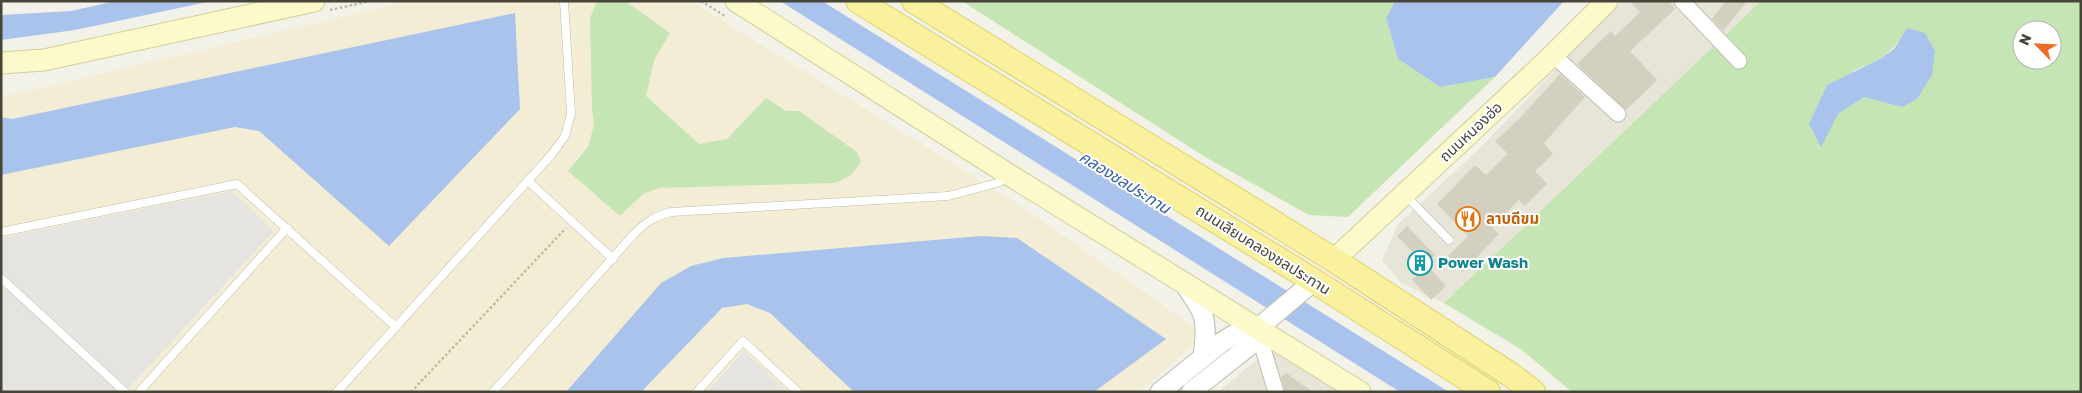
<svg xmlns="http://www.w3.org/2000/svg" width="2082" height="393" font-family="'Golos Text','Noto Sans Thai',sans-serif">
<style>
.residential{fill:#e7e5d7}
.commercial{fill:#f4edd5}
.green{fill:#c5e5b4;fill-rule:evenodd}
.parking{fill:#e5e4e0}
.water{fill:#a9c3ed}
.building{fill:#d4d0bf}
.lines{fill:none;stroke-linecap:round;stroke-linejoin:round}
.service-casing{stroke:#bebcac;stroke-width:9}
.minor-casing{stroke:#bebcac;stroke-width:17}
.tertiary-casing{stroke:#bebcac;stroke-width:21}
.secondary-casing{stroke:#d1ce9b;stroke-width:23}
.primary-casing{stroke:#ddd36d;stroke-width:26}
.path{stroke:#bfbb9e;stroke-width:2.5;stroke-dasharray:2.5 2.5;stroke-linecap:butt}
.service{stroke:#fff;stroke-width:8}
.minor{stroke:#fff;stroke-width:15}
.tertiary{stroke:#fff;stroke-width:19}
.secondary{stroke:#fcfacb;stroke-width:21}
.primary{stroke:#f9f19d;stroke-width:24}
.labels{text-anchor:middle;stroke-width:4;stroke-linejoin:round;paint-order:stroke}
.street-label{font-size:15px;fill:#474438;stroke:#fff}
.food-label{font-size:15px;font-weight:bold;fill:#c56008;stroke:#fff;text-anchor:start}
.culture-label{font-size:15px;font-weight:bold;fill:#0d838f;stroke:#fff;text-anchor:start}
.water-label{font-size:16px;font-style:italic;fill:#3662ad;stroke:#fff}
</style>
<rect width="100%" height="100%" fill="#f3f2e9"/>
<!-- residential -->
<g class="residential">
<path d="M1622,1h139l-317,302 -43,-20 -19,-23 16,-36 77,-71z"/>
<path d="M1271,348l69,44h-122z"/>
</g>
<!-- commercial -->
<path class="commercial" d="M409,1h282l321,199 184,128 -3,17 -54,47h-1138v-297l6,1z"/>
<!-- green -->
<g class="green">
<path d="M597,1h28l45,32 -16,27 -8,36 53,48 28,-5 39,-41 20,13h13l58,41 4,10 -10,13 -16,8 -176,5 -16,6 -23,22 -52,-45 20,-24 6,-22 -2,-18 -2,-89z"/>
<path d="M962,1h433l-9,17 12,41 42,28 55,-10 -147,140 -39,-2 -104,-58z"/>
<path d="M1761,1h320v391h-509l-50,-42 -78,-47zM1907,28l-24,73 -19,-4 -26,17 15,-43c31,-13 36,-14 54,-43zM2022,30h30v30h-30z"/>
</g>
<!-- parking -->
<g class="parking">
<path d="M232,191l41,41 -148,160h-124v-154z"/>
<path d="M744,351l44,41h-81z"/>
</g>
<!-- water -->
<g class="water">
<path d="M116,1h96l-137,29 -74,10v-25l70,-4z"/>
<path d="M780,1h42l627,391h-49z"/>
<path d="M1395,1h169l-69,76 -55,10 -42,-28 -12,-41z"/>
<path d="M515,13l5,96 -131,137 -130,-115 -24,-4 -234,48v-58l11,2z"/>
<path d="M1907,28l18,5 10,18 -3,24 -15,24 -15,8 -38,-10 -26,17 -17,33 -12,-23 18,-39 55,-27 12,-9z"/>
<path d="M981,236l36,2 149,101 -72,53h-240l-84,-79 -23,-9 -25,4 -81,84h-75l95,-109 30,-17 32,-8z"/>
</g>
<!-- building -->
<g class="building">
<path d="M1630,1h39l6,8 -45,42 27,29 -31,30 -49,-46 34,-33 4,5 25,-24z"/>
<path d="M1726,1h21l-24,30 -11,-12z"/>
<path d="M1560,74l25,23 -41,46 9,11 -18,17 12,13 -22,22 -6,-6 -27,27 7,7 -36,38 -15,-16 20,-20 -31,-32 38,-39 11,10 22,-21 -13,-13 25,-23z"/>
<path d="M1407,226l28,29 -15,15 -9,-9 6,-4 -20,-21z"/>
<path d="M1427,266l19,20 -15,14 -19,-20z"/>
<path d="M1286,373l27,19h-28l-4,-15z"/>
</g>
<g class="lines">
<defs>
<g id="service">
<path d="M528,181l85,78"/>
<path d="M1405,195l44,45"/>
<path d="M1,232l236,-48 159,143"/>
<path d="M1,278l124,114"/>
<path d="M139,392l148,-164"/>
<path d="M337,392l215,-238 13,-18 6,-22 -7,-113"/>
<path d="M493,392l142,-159c11,-11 20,-17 36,-21l277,-16 49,-13 12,-6"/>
<path d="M697,392l46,-51 55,51"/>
</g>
<g id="minor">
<path d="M1682,1l57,60"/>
<path d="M1553,55l65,59"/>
<path d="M1257,329l19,63"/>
</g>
<g id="tertiary">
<path d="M1184,284c22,30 24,35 19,72"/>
<path d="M1160,392l62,-50 16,-10 19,-3"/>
<path d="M1191,392l58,-46 8,-17 57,-48"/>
</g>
<g id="secondary">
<path d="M736,1l275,175 349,216"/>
<path d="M1,63l43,-3 270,-59"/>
<path d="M1334,260l219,-205 54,-54"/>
</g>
<g id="primary">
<path d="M858,1l456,280 174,111"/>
<path d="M914,1l420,259 177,115 22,17"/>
</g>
</defs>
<!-- service casing -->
<use href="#service" class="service-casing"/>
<!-- minor casing -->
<use href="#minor" class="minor-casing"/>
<!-- tertiary casing -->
<use href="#tertiary" class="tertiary-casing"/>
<!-- secondary casing -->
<use href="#secondary" class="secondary-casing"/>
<!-- primary casing -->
<use href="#primary" class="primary-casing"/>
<!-- path -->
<g class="path">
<path d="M701,1l24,15"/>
<path d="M330,10l40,-9"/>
<path d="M411,392l155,-164"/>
</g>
<!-- service -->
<use href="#service" class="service"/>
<!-- minor -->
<use href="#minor" class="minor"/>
<!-- tertiary -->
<use href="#tertiary" class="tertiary"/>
<!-- secondary -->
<use href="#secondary" class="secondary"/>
<!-- primary -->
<use href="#primary" class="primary"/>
</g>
<!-- icons -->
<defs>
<symbol id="restaurant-ring" viewBox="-11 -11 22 22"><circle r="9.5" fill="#fff" stroke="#e8710a" stroke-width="1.5"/><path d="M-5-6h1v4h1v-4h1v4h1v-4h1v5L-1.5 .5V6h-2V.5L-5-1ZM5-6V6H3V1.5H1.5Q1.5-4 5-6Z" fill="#e8710a"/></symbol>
<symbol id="building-ring" viewBox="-11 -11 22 22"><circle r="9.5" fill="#fff" stroke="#0f9aa8" stroke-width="1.5"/><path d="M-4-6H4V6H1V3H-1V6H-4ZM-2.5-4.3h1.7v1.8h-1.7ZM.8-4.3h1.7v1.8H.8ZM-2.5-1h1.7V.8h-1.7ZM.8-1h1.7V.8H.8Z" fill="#0f9aa8"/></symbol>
</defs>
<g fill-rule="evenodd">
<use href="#restaurant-ring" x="1454" y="205" width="28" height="28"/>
<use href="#building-ring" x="1406" y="249" width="28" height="28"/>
</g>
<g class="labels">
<!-- street labels -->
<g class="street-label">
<text transform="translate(1471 132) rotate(-43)" y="5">ถนนหนองฮ่อ</text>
<text transform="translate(1263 250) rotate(32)" y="5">ถนนเลียบคลองชลประทาน</text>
</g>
<!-- food labels -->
<g class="food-label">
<text x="1486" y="224">ลาบดีขม</text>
</g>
<!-- culture labels -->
<g class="culture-label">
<text x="1438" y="268">Power Wash</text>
</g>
<!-- water labels -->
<g class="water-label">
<text transform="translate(1125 182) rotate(32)" y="6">คลองชลประทาน</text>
</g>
</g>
<!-- border -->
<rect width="2082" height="393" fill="none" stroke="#474438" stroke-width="5"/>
<!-- north arrow -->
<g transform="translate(2037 45) rotate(294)"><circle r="24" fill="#ffffff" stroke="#b5b4af"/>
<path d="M0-4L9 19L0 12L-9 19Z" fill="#ee6d25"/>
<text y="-8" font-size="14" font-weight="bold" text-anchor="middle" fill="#474438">N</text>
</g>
</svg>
